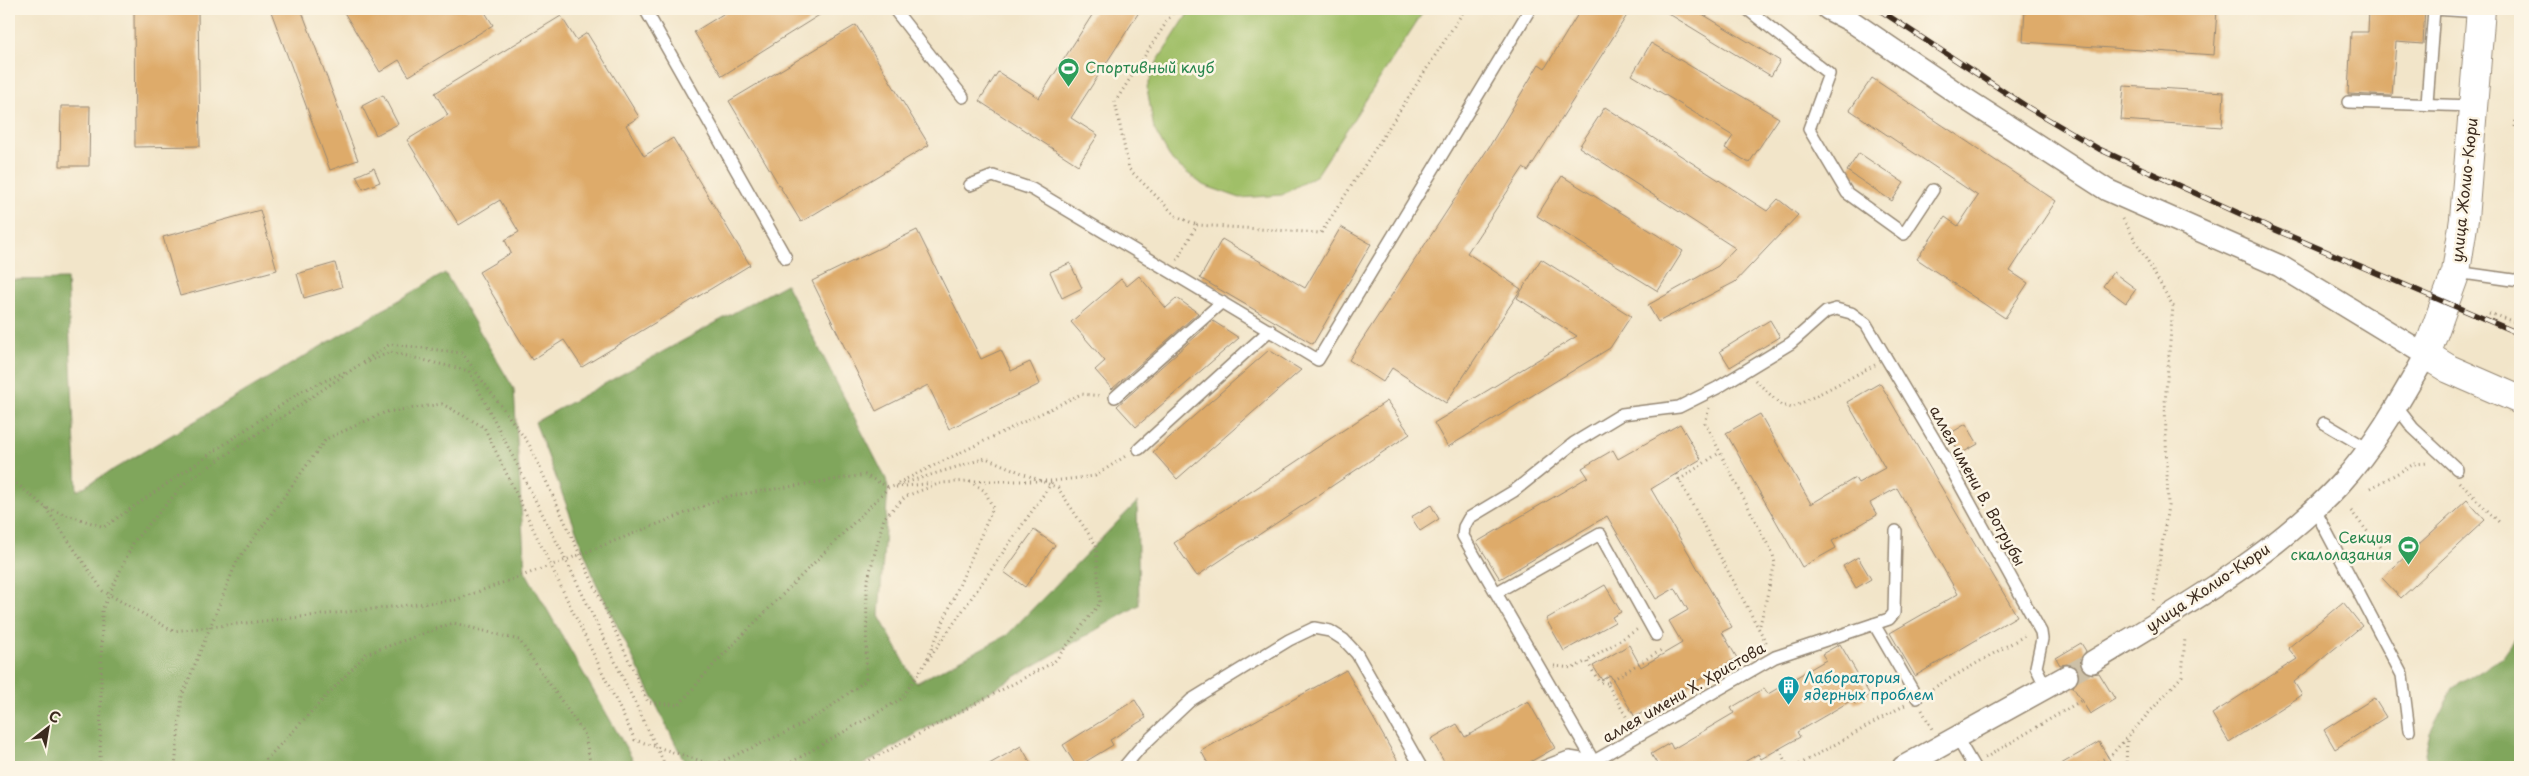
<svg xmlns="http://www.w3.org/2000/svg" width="2529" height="776" font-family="'Playpen Sans',sans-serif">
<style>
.green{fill:#a0bf68;stroke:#6e7443}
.forest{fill:#80a65c;stroke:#5e683d}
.building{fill:#deab6a}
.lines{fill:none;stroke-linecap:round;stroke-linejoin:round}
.street-tunnel{stroke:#cdc0a7;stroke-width:21;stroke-dasharray:21 11;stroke-linecap:butt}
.lane-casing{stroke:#968874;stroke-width:14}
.street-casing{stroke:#968874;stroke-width:24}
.secondary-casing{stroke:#968874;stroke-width:30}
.path{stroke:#968874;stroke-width:3;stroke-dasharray:1 4;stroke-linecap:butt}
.lane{stroke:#fff;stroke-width:11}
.street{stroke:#fff;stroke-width:21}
.secondary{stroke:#fff;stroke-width:28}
.rail-casing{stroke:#3b2a1e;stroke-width:5.5}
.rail{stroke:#fcf5e5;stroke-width:4;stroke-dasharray:11;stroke-linecap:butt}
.labels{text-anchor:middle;stroke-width:5;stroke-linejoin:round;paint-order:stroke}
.leisure-label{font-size:15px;fill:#27864d;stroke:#fcf5e5;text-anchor:start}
.street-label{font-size:15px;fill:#3b2a1e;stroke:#fcf5e5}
.culture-label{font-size:15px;fill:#0d838f;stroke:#fcf5e5;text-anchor:start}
</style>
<rect width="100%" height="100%" fill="#fcf5e5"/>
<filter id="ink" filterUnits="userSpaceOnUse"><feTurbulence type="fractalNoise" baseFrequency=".02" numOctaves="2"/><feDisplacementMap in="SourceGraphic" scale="10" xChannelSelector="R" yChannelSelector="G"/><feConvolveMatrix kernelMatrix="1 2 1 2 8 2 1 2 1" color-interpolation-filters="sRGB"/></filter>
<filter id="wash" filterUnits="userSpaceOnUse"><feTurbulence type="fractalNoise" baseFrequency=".0096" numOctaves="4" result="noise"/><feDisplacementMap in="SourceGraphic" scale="20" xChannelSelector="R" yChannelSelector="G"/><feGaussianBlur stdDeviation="1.12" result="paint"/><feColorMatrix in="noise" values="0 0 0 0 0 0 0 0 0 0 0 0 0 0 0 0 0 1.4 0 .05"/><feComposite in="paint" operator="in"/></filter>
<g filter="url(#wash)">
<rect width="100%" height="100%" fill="#f2e5c9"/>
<!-- green -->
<path class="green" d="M1191,9h234l-108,166 -35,20 -42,3 -37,-13 -31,-24 -18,-32 -7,-41 10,-26z"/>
<!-- forest -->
<g class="forest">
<path d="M445,273l69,116 11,182 112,196h-628v-487l58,-1 10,212z"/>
<path d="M786,284l100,195 2,9 -9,128 37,67 91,-48 130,-133 2,103 -280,162h-172l-91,-184 -61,-161z"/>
<path d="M2520,632v135h-91l-4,-14 5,-20 23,-45 49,-31z"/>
</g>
<g id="blocks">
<!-- building -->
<g class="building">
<path d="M134,9h64l2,137 -65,1z"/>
<path d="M270,9h31l57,151 -28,10z"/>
<path d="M342,9h141l10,16 -84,51 -10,-16 -19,12z"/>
<path d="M731,9h98l-107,67 -28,-44z"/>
<path d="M1096,9h45l-70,109 27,17 -20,30 -99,-64 19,-29 41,26z"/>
<path d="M1581,9h50l-103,162 -5,-3 -56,85 54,36 -75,114 -54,-35 -9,14 -34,-22 140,-213 50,-83 6,4z"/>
<path d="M1661,9h33l86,52 -9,15z"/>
<path d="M2025,9h192l-3,46 -191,-13z"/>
<path d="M2369,9h56l-2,35 -27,-2 -4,54 -44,-2 3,-62h17z"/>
<path d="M561,16l15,24 11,-7 52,84 -13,8 18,31 29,-18 77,127 -168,102 -18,-27 -32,20 -53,-88 32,-19 -6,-13 14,-8 -19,-32 -41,25 -52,-85 41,-25 -13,-22z"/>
<path d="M856,25l73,120 -128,77 -72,-121z"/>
<path d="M1651,43l128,75 -30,45 -24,-15 8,-12 -101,-61z"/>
<path d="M1872,78l184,123 -46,70 18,12 -23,35 -88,-59 28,-42 13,9 20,-30 -128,-86z"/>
<path d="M2124,86l100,6 -2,35 -101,-7z"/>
<path d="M383,95l15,29 -22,11 -14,-29z"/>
<path d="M61,106h29l-1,60h-29z"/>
<path d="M1605,107l162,104 11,-12 20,16 -63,67 -77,40 -10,-17 70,-39 17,-18 -156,-101z"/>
<path d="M1859,153l45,30 -12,18 -45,-30z"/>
<path d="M374,168l6,14 -17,7 -7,-13z"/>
<path d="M1562,176l121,75 -25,40 -121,-75z"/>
<path d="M260,210l17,60 -97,26 -17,-59z"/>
<path d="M1341,227l30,17 -58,100 -113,-66 22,-39 83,49z"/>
<path d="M917,230l64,129 20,-9 10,21 19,-9 10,22 -91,45 -21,-44 -52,26 -64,-130z"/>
<path d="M1541,259l90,57 -21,32 -162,99 -14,-24 143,-87 -60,-38z"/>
<path d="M335,263l7,24 -38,11 -7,-24z"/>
<path d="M1070,263l12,25 -20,10 -12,-26z"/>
<path d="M2113,272l23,17 -10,14 -23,-17z"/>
<path d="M1139,276l27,32 11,-10 21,15 -86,76 -17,-19 10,-9 -34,-39 50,-43 6,7z"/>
<path d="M1770,320l10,17 -50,30 -10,-16z"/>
<path d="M1213,321l26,17 -103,89 -19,-21z"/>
<path d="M1269,350l32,20 -124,109 -24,-27z"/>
<path d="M1880,383l137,233 -102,60 -25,-43 68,-39 -61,-106 -27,15 7,12 -45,26 4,7 -34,19 -76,-134 34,-19 51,90 44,-26 3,5 27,-15 -38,-66z"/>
<path d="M1387,401l23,33 -213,142 -23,-33z"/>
<path d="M1680,424l21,35 -50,30 81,138 -10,5 15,26 -102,59 -25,-42 -8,5 -9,-14 36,-21 12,22 41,-24 -13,-22 19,-11 -13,-22 -19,11 -49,-83 -107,63 -23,-37 111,-65 -6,-9 31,-18 5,9z"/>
<path d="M1966,424l12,20 -18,10 -11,-20z"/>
<path d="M2467,500l18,20 -84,78 -19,-20z"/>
<path d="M1431,505l8,14 -19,12 -9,-14z"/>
<path d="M1034,530l21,15 -30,42 -21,-15z"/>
<path d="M1858,557l13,22 -15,9 -13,-22z"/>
<path d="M1605,585l16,27 -9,5 3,5 -51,29 -18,-32z"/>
<path d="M2343,602l19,24 -68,56 8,13 -73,47 -17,-28 85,-55 -9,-11z"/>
<path d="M2081,643l5,8 -6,11 2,7 10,5 7,-1 16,26 -25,15 -17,-27 6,-10 -1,-7 -10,-6 -8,1 -4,-7z"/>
<path d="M1840,644l30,51 -15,9 -3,-4 -55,32 3,5 -39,22 -3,-5 -22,13h-77l-8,-13 19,-11 3,6 61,-36 -3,-5 33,-20 4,6 58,-34 -4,-6z"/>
<path d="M1346,670l55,97h-191l-9,-16z"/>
<path d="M2374,698l12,19 -51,32 -11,-19z"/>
<path d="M1135,700l11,18 -36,22 3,5 -36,22 -14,-22z"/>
<path d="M1528,701l27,47 -34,19h-74l-16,-28 26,-15 8,13z"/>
<path d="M2099,742l15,25h-58z"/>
<path d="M1021,746l12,21h-49z"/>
</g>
</g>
</g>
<g filter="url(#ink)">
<use href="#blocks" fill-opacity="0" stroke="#968874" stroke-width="1"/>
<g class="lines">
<!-- street-tunnel -->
<path class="street-tunnel" d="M2067,676l25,-14"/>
<defs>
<g id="lane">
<path d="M645,9l141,249"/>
<path d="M894,9l69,88"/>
<path d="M1747,9l82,65 -20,55 38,64 57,41 29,-44"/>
<path d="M2348,102l125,4"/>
<path d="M2427,103l7,-94 47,3"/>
<path d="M970,185l23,-9 39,13 286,171 212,-351"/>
<path d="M2456,272l64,9"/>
<path d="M1115,397l107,-95"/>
<path d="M2396,406l17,22 44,41"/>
<path d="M2324,423l44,26"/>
<path d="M1139,449l131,-119"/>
<path d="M2315,510l87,165 7,56"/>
<path d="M1896,531l-2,82 -5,6 -15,5 43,74"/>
<path d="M1497,592l103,-58 56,101"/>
<path d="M1957,738l17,29"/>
<path d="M1594,761l181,-104 99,-33"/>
<path d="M1124,767l15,-18 52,-49 98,-60 25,-12 16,3 14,9 13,14 64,113"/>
<path d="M1543,767l26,-10 25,4"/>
<path d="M1597,767l-134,-231 1,-9 5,-9 45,-27 60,-48 48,-29 57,-7 38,-19 74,-45 35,-31 10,-3 15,4 15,11 77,130 98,178 1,7 -6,28 10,21"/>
</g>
<g id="street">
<path d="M1828,9l23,12 110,75 146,94 173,76 146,89c-25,44 -51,91 -86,129 -69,74 -162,126 -248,178"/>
<path d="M1903,767l164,-91"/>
</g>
<path id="secondary" d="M2481,9l-17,210 -8,53 -30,83 23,14 71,31"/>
</defs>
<!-- lane casing -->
<use href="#lane" class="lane-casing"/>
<!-- street casing -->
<use href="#street" class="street-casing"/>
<!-- secondary casing -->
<use href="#secondary" class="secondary-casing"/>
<!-- path -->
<g class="path">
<path d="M1175,9l-60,93 14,67 47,47 21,9"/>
<path d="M2515,127l1,-9"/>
<path d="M2123,219l50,87 -8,97 3,103 -15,97"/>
<path d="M1177,260l20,-35 124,8 144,-224"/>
<path d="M2489,313l31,11"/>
<path d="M364,364l26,-12 79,19 97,189 100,207"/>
<path d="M1755,380l26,25 11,3 83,-43"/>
<path d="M1709,408l-4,15 68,132 2,8 -16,66"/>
<path d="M1676,474l92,172"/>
<path d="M9,477l37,31 58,19 198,-136 45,-20"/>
<path d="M1679,480l40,-27"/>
<path d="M970,481h83l42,-5 32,-21"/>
<path d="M2459,482l40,40"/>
<path d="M898,483l183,-89 21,2"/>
<path d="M896,487l39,-4"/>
<path d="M2371,488l43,-24 14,-1"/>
<path d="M46,508l57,83 70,40 282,-31 111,-40 163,-64 136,-21 25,13"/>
<path d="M2351,511l36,45"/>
<path d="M928,660l125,-179"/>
<path d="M1554,666l19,2 14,-7"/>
<path d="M1607,683l-8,-1 -12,-21 51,-32"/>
<path d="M1928,691l98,-56"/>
<path d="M1922,710l11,21"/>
<path d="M1631,725l-24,-42 56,-34"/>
<path d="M1779,749l9,18"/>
<path d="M1985,758l97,-58"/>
<path d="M100,767l2,-157 32,-69 52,-59 204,-138 72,9 67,91 119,258 31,3 36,-42 173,-175 98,-30 72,30 38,57 4,58 -46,59 -197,105"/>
<path d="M175,767l7,-71 55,-135 89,-122 60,-27 56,-8 42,23 151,313 79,25 77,-35 31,-17 44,-33 1,-97 17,-65 22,-22 35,-13 28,-2 16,10 8,17 -69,158"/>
<path d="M259,767l107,-113 87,-31 66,17 66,95 6,32"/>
<path d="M783,767l118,-68 23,-34"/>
<path d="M1795,767l110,-62"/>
<path d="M2090,767l22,-13 70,-78 3,-38"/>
<path d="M2126,767l1,-27"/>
</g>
<!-- lane -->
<use href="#lane" class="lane"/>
<!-- street -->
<use href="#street" class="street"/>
<!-- secondary -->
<use href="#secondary" class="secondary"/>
<defs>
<path id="rail" d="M1878,9l151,99 70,41 172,79 249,106"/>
</defs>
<!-- rail casing -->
<use href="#rail" class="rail-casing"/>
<!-- rail -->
<use href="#rail" class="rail"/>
</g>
</g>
<!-- icons -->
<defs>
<symbol id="stadium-pin" viewBox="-11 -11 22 30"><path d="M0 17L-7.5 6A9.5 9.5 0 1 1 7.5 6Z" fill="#2e9e5b" stroke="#fcf5e5"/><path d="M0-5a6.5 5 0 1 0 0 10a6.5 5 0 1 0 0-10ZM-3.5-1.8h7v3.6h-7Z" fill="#fff"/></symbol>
<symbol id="building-pin" viewBox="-11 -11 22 30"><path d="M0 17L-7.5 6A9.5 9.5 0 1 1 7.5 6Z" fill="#0f9aa8" stroke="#fcf5e5"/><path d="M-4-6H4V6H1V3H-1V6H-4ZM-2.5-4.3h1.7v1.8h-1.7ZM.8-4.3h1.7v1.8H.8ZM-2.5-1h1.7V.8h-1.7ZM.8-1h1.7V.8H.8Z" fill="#fff"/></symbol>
</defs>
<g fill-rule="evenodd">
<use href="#stadium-pin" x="1056" y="56" width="25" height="34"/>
<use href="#stadium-pin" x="2396" y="534" width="25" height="34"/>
<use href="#building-pin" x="1776" y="674" width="25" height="34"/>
</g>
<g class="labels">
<!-- leisure labels -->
<g class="leisure-label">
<text x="1085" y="73">Спортивный клуб</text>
<text x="2392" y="543" text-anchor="end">Секция<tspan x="2392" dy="17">скалолазания</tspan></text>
</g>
<!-- street labels -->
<g class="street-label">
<text transform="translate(2465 190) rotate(-84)" y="5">улица Жолио-Кюри</text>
<text transform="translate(1977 486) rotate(61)" y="5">аллея имени В. Вотрубы</text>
<text transform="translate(2208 588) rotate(-34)" y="5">улица Жолио-Кюри</text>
<text transform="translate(1684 693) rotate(-30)" y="5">аллея имени Х. Христова</text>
</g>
<!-- culture labels -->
<g class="culture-label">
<text x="1804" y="683">Лаборатория<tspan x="1804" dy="17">ядерных проблем</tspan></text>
</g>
</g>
<!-- margin -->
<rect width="2529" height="776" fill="none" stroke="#fcf5e5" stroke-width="30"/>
<!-- north arrow -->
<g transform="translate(48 728) rotate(31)" stroke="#fcf5e5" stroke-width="4" paint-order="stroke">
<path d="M0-4L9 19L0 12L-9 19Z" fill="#3b2a1e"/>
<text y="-8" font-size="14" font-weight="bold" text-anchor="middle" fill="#3b2a1e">С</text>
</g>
</svg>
